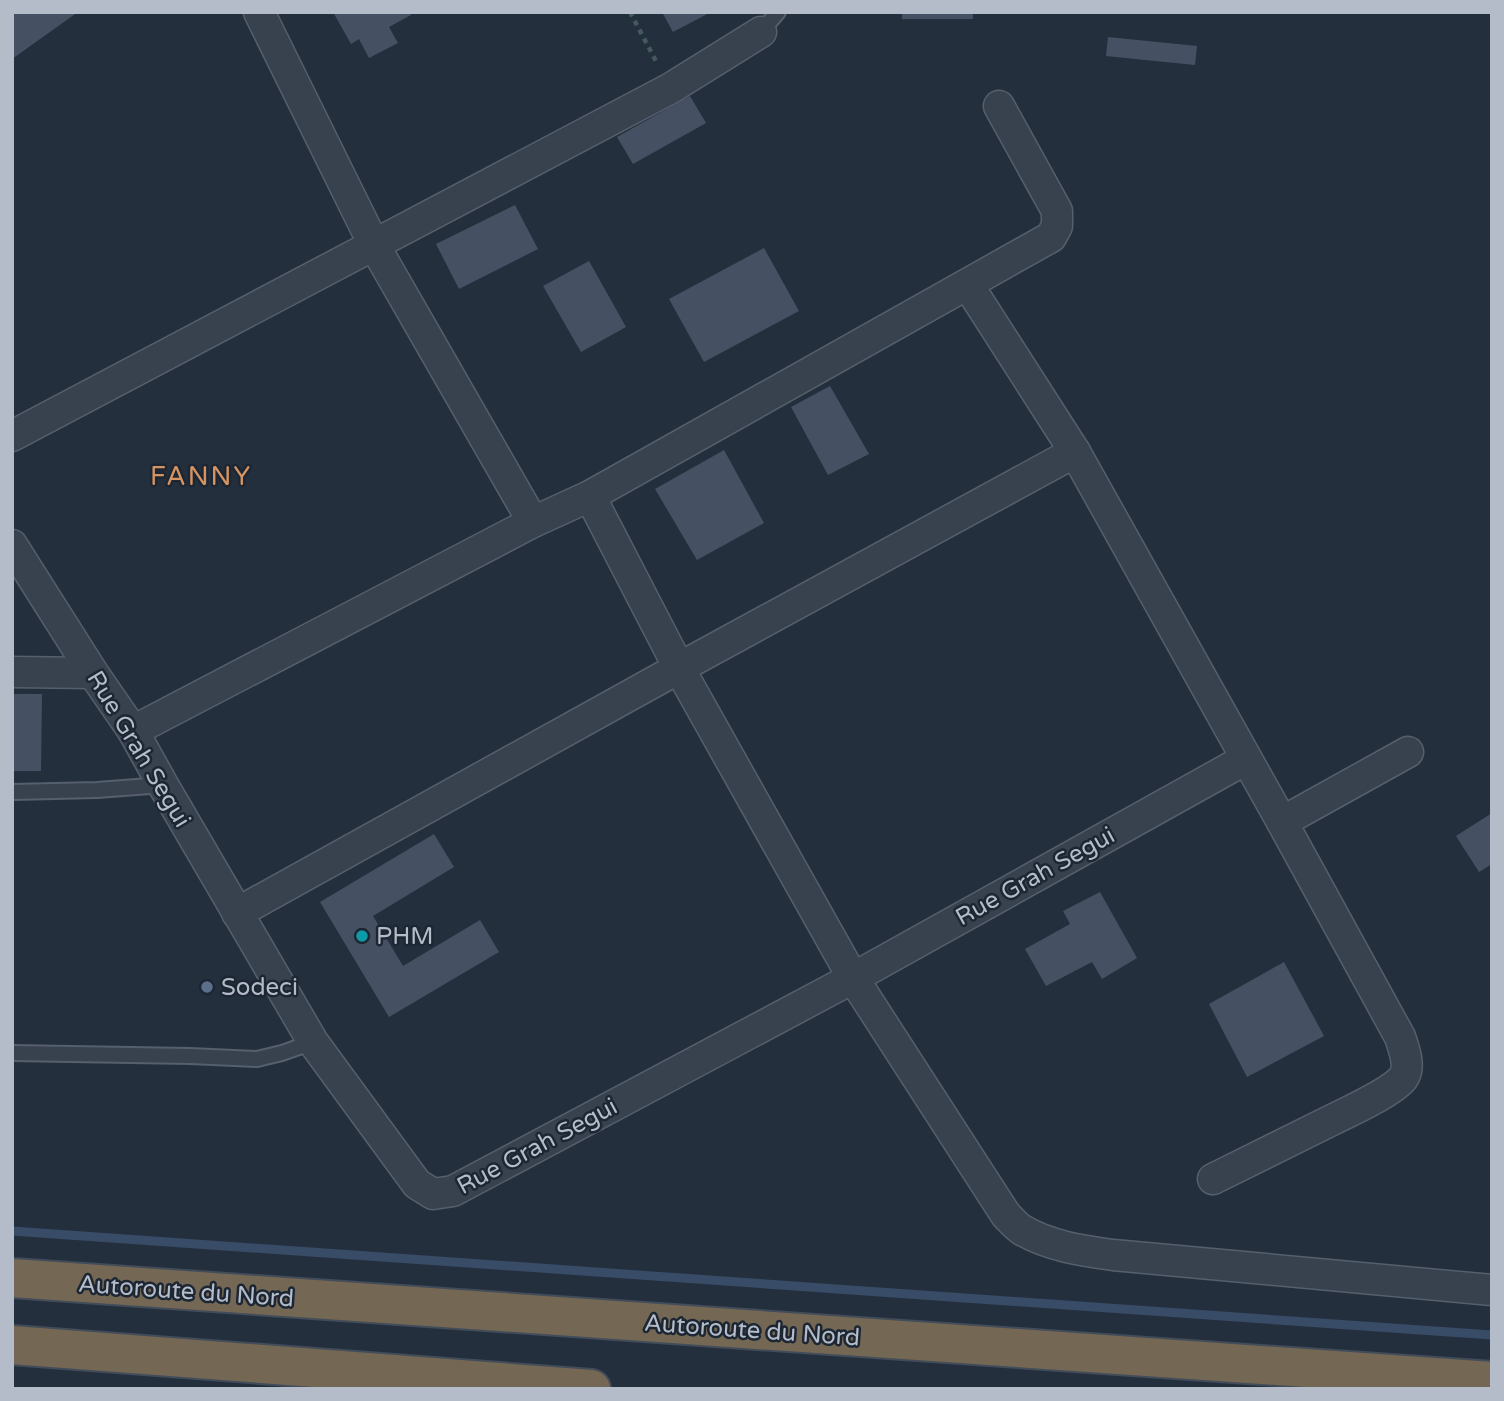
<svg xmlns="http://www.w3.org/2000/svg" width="1504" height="1401" font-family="'Varela Round',sans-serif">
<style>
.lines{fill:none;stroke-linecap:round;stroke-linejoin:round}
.stream{stroke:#394c67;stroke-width:9}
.building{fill:#455162}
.lane-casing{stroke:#565f6c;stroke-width:18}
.street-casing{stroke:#565f6c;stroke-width:33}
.highway-casing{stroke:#434c59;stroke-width:42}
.path{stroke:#44595c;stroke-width:4.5;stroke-dasharray:5 5;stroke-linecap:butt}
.lane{stroke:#38414e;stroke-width:14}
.street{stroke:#38414e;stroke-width:30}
.highway{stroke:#746855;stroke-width:38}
.culture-dot{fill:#0f9aa8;stroke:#1d2633;stroke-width:2.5}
.service-dot{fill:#5c6f8a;stroke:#1d2633;stroke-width:2.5}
.labels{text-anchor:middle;stroke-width:5;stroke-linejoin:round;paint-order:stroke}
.street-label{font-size:24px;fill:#b4bcc9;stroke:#1d2633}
.poi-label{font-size:24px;fill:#b4bcc9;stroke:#1d2633;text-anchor:start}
.neighbourhood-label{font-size:26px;letter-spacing:2px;fill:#d59563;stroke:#1d2633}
</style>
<rect width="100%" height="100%" fill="#242f3e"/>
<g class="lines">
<!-- stream -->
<path class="stream" d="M12,1231l1480,104"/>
</g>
<!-- building -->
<g class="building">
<path d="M12,12h66l-66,47z"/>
<path d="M333,12h76l2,3 -22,12 9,16 -29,15 -10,-19 -8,5z"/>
<path d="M662,12h49l-38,20z"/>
<rect x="902" y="12" width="71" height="7"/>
<path d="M1108,37l89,9 -2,19 -89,-9z"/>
<path d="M690,96l16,27 -73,41 -16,-27z"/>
<path d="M515,205l23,44 -79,40 -23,-45z"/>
<path d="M764,248l35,63 -95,51 -35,-63z"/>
<path d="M589,261l37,66 -45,25 -38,-66z"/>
<path d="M830,386l39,68 -41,21 -37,-68z"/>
<path d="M724,450l40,73 -67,37 -42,-71z"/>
<path d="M12,694h30l-1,77h-29z"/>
<path d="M1492,813v51l-13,8 -23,-36z"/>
<path d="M434,834l20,33 -81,49 30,50 77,-46 19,32 -110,65 -69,-115z"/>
<path d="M1100,892l37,66 -35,21 -10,-17 -46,24 -21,-37 45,-25 -7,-13z"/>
<path d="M1284,962l40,74 -77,41 -38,-73z"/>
</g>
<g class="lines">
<defs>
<g id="lane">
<path d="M761,32l17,-20"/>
<path d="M12,792l85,-2 66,-5"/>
<path d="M12,1053l178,3 67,3 25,-6 31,-11"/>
</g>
<g id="street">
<path d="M259,12l115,233 159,277"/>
<path d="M968,285l107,167 207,370 118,215c4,12 11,30 3,41 -11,14 -53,33 -69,41 -40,20 -80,40 -121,60"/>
<path d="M12,436l659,-348 90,-56"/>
<path d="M590,496l89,172 174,310 153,237c5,5 10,11 16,15 27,16 61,21 91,25l379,35"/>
<path d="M12,545l81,128 40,58 30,54 150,257 104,142 16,10 20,-3 400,-213 393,-219"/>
<path d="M12,672l81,1"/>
<path d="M133,731l400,-209 57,-26 461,-259 6,-11v-15l-58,-105"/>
<path d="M1282,822l126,-70"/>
<path d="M237,913l442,-245 396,-216"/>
</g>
<g id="highway">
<path d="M12,1278l1480,103"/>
<path d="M12,1345l579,44"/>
</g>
</defs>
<!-- lane casing -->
<use href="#lane" class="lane-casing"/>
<!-- street casing -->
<use href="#street" class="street-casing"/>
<!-- highway casing -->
<use href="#highway" class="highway-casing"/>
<!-- path -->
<path class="path" d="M630,12l27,51"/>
<!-- lane -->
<use href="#lane" class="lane"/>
<!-- street -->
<use href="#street" class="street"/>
<!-- highway -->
<use href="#highway" class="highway"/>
</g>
<!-- markers -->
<circle class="culture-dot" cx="362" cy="936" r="7"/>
<circle class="service-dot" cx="207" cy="987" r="7"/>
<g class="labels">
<!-- street labels -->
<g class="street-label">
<text transform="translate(139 749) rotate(59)" y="8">Rue Grah Segui</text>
<text transform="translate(1035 876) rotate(-29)" y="8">Rue Grah Segui</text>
<text transform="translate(537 1146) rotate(-28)" y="8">Rue Grah Segui</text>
<text transform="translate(186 1291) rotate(4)" y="8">Autoroute du Nord</text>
<text transform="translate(752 1330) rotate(4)" y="8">Autoroute du Nord</text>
</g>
<!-- poi labels -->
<g class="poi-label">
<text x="376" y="944">PHM</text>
<text x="221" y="995">Sodeci</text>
</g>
<!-- neighbourhood labels -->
<g class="neighbourhood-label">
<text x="201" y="485">FANNY</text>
</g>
</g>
<!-- border -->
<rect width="1504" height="1401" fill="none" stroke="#b4bcc9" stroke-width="28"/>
</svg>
